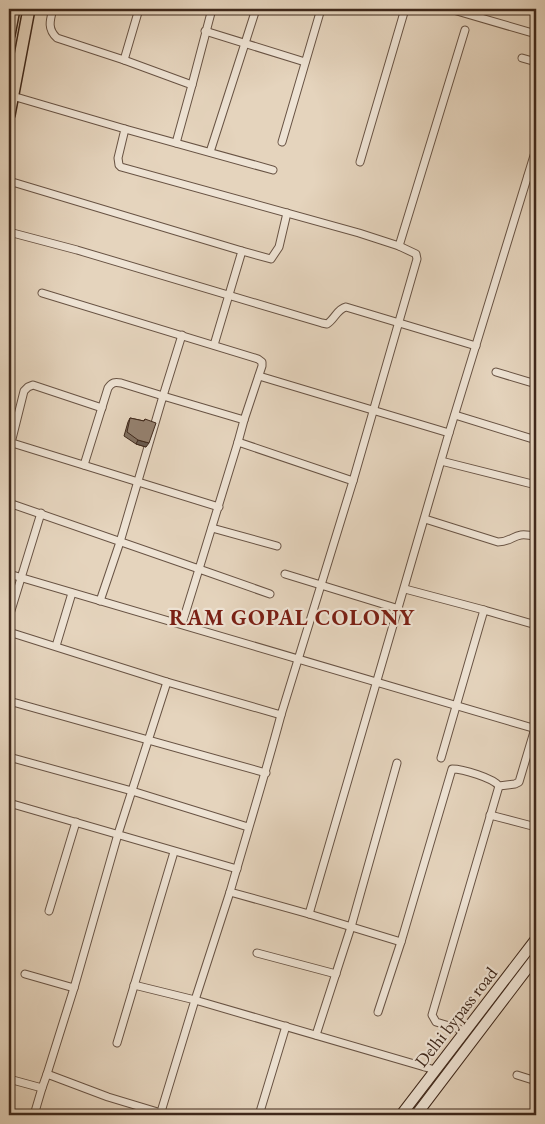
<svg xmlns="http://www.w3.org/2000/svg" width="545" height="1124" font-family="'EB Garamond',serif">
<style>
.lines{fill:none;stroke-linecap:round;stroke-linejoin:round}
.street-casing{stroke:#685344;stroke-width:9}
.secondary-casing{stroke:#3f281b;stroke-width:12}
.primary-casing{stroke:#3f281b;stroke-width:14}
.street{stroke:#eee3d4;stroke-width:7}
.secondary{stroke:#eee3d4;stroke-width:10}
.primary{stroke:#e5d4bd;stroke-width:11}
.wall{fill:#806f5f;stroke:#3f281b}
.shaded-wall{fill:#685a4e;stroke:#3f281b}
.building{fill:#95816f;stroke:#3f281b}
.labels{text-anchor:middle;stroke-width:4.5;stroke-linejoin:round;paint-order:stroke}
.street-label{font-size:18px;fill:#3f281b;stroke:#eee3d4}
.district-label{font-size:22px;font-weight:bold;letter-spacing:1px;fill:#7a1f14;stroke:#eee3d4}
</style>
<rect width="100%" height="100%" fill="#e5d4bd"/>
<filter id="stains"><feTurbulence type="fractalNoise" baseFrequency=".004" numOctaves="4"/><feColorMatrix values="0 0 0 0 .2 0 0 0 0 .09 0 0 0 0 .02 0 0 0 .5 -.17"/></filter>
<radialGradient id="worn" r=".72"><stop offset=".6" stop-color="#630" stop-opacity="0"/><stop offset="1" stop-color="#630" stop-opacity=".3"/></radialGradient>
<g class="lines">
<defs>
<g id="street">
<path d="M53,9c-3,11 -6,20 4,29l67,22 68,25 -16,58"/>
<path d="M450,9l86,25"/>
<path d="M205,31l100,31"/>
<path d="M522,58l14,4"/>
<path d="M124,60l15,-51"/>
<path d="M192,85l20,-76"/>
<path d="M9,95l116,34 -7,29 1,7 2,2 238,66 40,13 66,-216"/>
<path d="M125,129l148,41"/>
<path d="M282,142l39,-133"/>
<path d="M210,152l46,-143"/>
<path d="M360,162l45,-153"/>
<path d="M528,176l8,2"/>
<path d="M9,181l233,70 -28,94"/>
<path d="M9,232l68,18 245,73 5,1c8,-5 10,-15 19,-17l130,39"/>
<path d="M242,251l29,8 8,-12 8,-34"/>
<path d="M42,293l216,66 4,3v4l-18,54"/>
<path d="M496,372l40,12"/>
<path d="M259,376l190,57 -140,481 -79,-22c17,-59 35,-117 51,-177"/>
<path d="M455,415l81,25"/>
<path d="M449,433l87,-284"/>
<path d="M9,442l210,65"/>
<path d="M11,443l13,-52 4,-4 5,-2 69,23"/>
<path d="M441,461l95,24"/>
<path d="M84,465l24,-77c4,-6 7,-6 13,-5l42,13 19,-61"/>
<path d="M353,481l64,-222 -1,-5 -17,-8"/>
<path d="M9,503l190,66 39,-127 115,39 -72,234 -114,-33 -158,-50"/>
<path d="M425,519l73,23c17,0 15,-12 38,-5"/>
<path d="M212,528l65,18"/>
<path d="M9,574l527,155"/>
<path d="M285,574l114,35"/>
<path d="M405,589l79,21"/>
<path d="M100,601l20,-59 43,-146 81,24 -6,22"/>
<path d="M9,617l32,-104"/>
<path d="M182,624l17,-55 71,25"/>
<path d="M56,646l16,-53"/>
<path d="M9,701l257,72"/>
<path d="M9,757l123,34 116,36"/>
<path d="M441,758l43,-148 52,15"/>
<path d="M9,803l228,66"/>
<path d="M490,815l46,12"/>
<path d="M230,892l-35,108 240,70"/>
<path d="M49,911l27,-89"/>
<path d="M309,914l92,28 51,-173c11,0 41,9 47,17l16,-2 4,-2 17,-57"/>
<path d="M257,953l79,21"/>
<path d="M25,974l49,14 44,-154 49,-152"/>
<path d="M134,985l61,15 -35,115"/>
<path d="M378,1012l23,-70"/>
<path d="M466,1031l-30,-9 -4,-7 67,-229"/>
<path d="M316,1035l35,-108 46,-164"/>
<path d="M117,1043l57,-191"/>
<path d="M47,1074l27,-86"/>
<path d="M517,1075l19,6"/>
<path d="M9,1079l33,9 5,-14 61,23 53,16"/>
<path d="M34,1115l8,-27"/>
<path d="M259,1115l27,-89"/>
</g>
<g id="secondary">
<path d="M401,1115l135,-176"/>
<path d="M416,1115l120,-158"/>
</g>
<g id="primary">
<path d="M9,35l5,-26"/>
<path d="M9,115l20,-106"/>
</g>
</defs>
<!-- street casing -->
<use href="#street" class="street-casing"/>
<!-- secondary casing -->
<use href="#secondary" class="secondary-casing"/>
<!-- primary casing -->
<use href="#primary" class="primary-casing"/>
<!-- street -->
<use href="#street" class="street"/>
<!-- secondary -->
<use href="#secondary" class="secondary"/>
<!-- primary -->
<use href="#primary" class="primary"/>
</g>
<!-- wall -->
<path class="wall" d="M130,418l14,3 1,-2 1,28 -10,-3 -12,-8 4,-14z"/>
<!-- shaded-wall -->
<path class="shaded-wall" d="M138,440l11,3 -3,4 -10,-3z"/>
<!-- building -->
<path class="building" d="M130,418l14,3 1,-2 11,4 -7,20 -11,-3 -11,-8z"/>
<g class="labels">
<!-- street labels -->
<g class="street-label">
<text transform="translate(456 1017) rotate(-52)" y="6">Delhi bypass road</text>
</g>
<!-- district labels -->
<g class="district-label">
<text x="292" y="625">RAM GOPAL COLONY</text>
</g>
</g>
<!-- margin -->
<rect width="545" height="1124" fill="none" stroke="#e5d4bd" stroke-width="30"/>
<rect x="10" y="10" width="525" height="1104" fill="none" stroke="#3f281b" stroke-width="2.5"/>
<rect x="15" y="15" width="515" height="1094" fill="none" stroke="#3f281b"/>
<rect width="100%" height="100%" filter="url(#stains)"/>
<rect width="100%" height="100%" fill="url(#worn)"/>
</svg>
